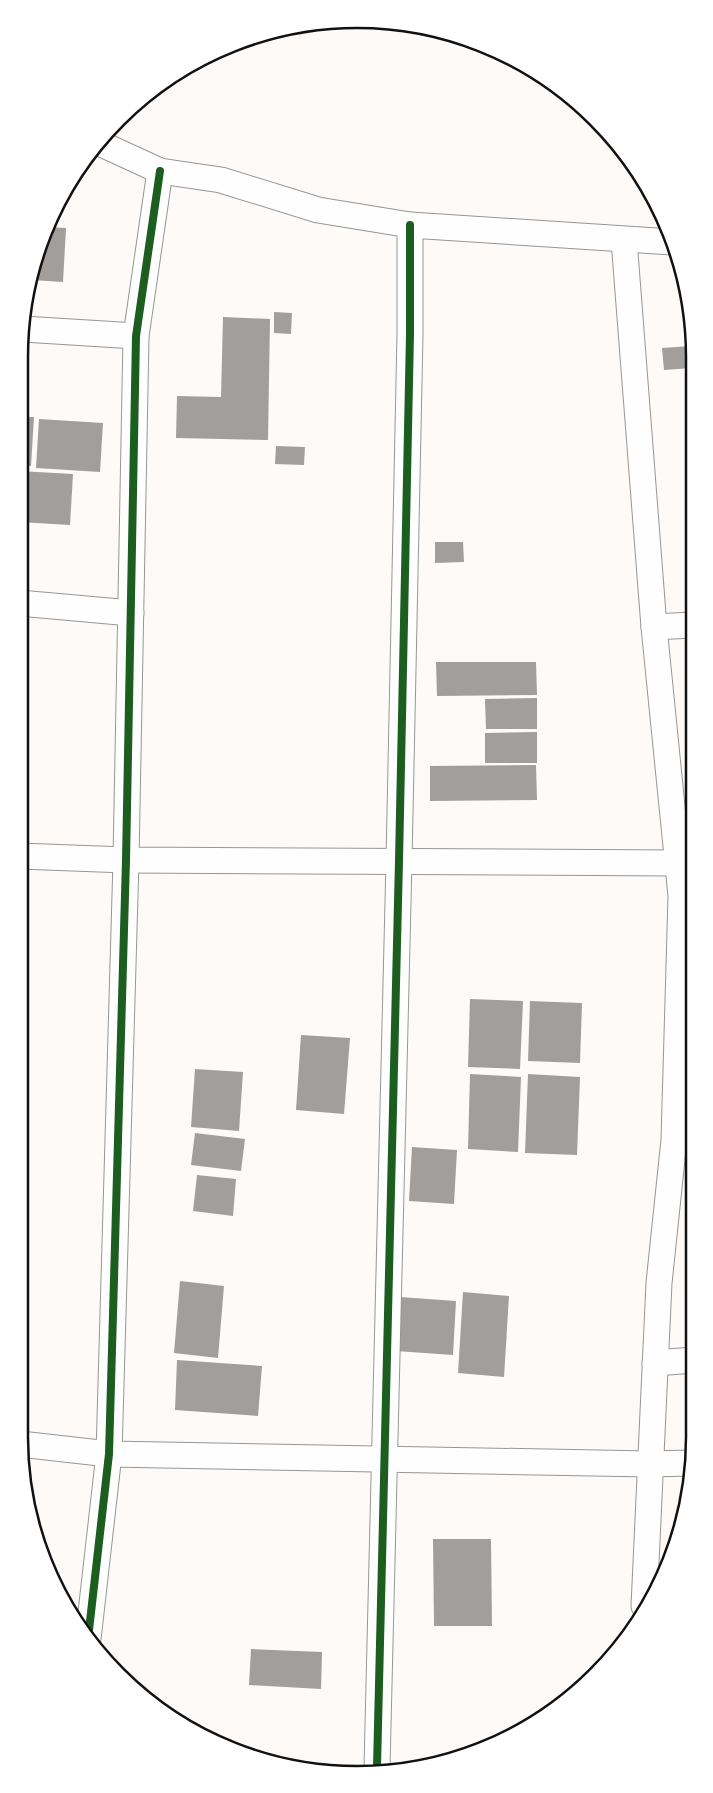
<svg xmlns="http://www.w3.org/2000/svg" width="713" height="1793" font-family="Merriweather,serif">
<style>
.building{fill:#a19e9c}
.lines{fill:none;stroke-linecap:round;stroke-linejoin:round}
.minor-casing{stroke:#979695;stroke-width:27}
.minor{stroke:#fffefe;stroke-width:25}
.cycleway-casing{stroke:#fff;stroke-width:11}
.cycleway{stroke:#1b5e20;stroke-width:8}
.rim{fill:none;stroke:#111;stroke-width:2.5}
</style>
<rect width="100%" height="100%" fill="#fdfaf7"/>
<!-- building -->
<g class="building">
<path d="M46,227l20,1 -3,54 -32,-2 6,-32z"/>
<path d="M274,312l18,1 -1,21 -17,-1z"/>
<path d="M223,317l47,2 -2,121 -92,-2 1,-42 44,1z"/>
<path d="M691,346v22l-27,2 -2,-22z"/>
<path d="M19,417h15l-3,49 -12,-1z"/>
<path d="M39,419l64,4 -3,49 -64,-4z"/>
<path d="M276,446l29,1 -1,18 -29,-1z"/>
<path d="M19,471l54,3 -3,51 -51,-3z"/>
<path d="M435,542h28l1,20 -29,1z"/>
<path d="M436,662h100l1,33 -100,1z"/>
<path d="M537,698v31h-51l-1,-30z"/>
<path d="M537,732v31h-52v-30z"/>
<path d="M536,765l1,35 -107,1v-35z"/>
<path d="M470,999l53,2 -3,68 -52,-2z"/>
<path d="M530,1001l52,2 -2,60 -52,-2z"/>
<path d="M301,1035l49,3 -6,76 -48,-4z"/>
<path d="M195,1069l48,3 -4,59 -48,-4z"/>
<path d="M470,1074l51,3 -3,75 -50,-3z"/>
<path d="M528,1074l52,3 -3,78 -52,-2z"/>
<path d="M195,1133l50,6 -4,32 -50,-6z"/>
<path d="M412,1147l45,3 -3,54 -45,-3z"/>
<path d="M197,1175l39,4 -3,37 -40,-5z"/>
<path d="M180,1281l44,5 -6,72 -44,-5z"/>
<path d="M463,1292l46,4 -5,81 -46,-4z"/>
<path d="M400,1297l56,4 -3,54 -57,-4z"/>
<path d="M177,1360l85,6 -4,50 -83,-6z"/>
<path d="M433,1539h58l1,87h-58z"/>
<path d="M251,1649l71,3 -1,37 -72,-4z"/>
</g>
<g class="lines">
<defs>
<g id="minor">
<path d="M97,142l63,29 61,9 97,30 92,15 262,17"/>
<path d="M624,240l30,387 27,269 -7,244 -15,143 -15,323"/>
<path d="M23,329l113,7"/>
<path d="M19,603l112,10"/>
<path d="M654,627l38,-2"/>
<path d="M19,856l107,4 552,3"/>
<path d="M655,1363l39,-3"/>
<path d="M20,1444l89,10 541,10 40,-1"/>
<path d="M88,1639l21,-185 17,-594 10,-524 24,-165"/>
<path d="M377,1767l22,-906 11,-527v-109"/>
</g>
</defs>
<!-- minor casing -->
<use href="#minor" class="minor-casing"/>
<!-- minor -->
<use href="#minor" class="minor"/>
<defs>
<g id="cycleway">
<path d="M88,1639l21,-185 17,-594 10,-524 24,-165"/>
<path d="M377,1767l22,-906 11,-527v-109"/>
</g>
</defs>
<!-- cycleway casing -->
<use href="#cycleway" class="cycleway-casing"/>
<!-- cycleway -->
<use href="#cycleway" class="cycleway"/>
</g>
<!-- crop -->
<path d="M0 0H713V1793H0ZM357 28H357A329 329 0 0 1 686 357V1437A329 329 0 0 1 357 1766H357A329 329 0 0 1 28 1437V357A329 329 0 0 1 357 28Z" fill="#fff" fill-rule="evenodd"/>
<path class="rim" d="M357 28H357A329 329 0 0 1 686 357V1437A329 329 0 0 1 357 1766H357A329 329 0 0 1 28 1437V357A329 329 0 0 1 357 28Z"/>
</svg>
